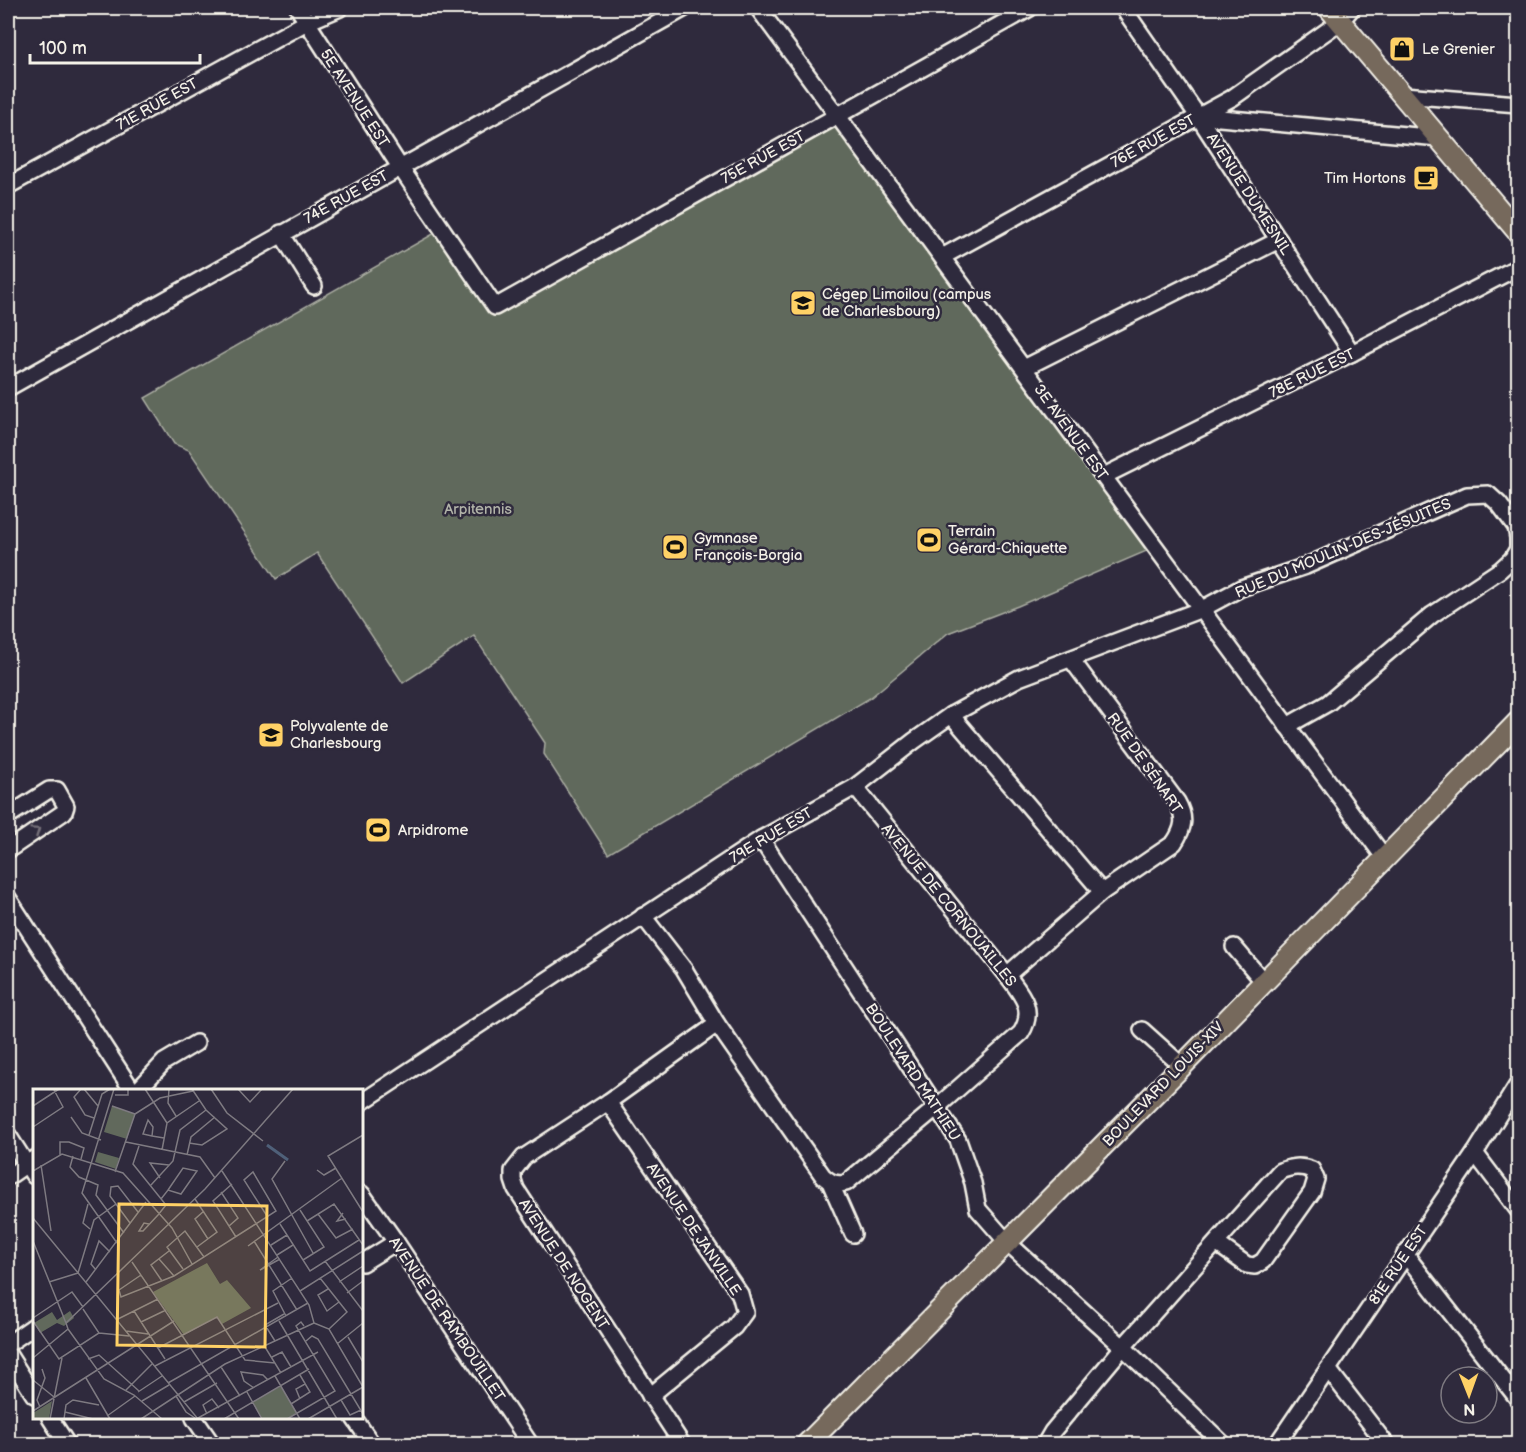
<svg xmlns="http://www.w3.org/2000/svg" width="1526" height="1452" font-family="'Balsamiq Sans',sans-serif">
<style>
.green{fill:#61695c;stroke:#aaada2;stroke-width:1.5}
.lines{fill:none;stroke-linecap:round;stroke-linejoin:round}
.minor-casing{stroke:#f4f1e8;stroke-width:20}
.major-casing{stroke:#f4f1e8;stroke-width:24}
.minor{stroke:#2f2a3d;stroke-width:15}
.major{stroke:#76695c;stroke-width:20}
.oneway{stroke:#747079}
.labels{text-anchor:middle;stroke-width:5;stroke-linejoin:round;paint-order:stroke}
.poi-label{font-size:15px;fill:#f4f1e8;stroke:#2f2a3d;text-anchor:start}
.street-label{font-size:15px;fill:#f4f1e8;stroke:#2f2a3d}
.park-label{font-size:15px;fill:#b2b4a9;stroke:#2f2a3d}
.inset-river{fill:none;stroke:#4f6079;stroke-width:3}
.inset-road{fill:none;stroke:#7e7a81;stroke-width:1.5}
.view{fill:#ffd166;fill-opacity:0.15;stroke:#ffd166;stroke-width:3}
.inset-edge{fill:none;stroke:#f4f1e8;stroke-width:3}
</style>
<rect width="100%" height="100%" fill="#2f2a3d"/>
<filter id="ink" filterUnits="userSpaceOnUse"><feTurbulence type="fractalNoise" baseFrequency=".0167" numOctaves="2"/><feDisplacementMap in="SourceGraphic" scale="12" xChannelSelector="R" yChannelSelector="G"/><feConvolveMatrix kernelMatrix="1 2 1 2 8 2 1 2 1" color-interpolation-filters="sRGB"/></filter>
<g filter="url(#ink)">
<!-- green -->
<path class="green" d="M838,115l318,432 -138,59 -70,27 -78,65 -262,156 -64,-100 1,-11 -71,-107 -71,47 -86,-130 -41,26 -87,-129 -15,-6 -29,-46 297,-169 53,77z"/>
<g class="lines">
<defs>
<g id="minor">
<path d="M298,8l102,159 95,140 535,-299"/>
<path d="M758,8l626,849"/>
<path d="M1123,8l75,108 154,237"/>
<path d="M1403,95l115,9"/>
<path d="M1198,116l241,22"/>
<path d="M8,186l299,-164 33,-14"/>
<path d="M281,233l33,53"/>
<path d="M942,257l290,-159 109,-77 11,-13"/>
<path d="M1024,368l255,-128"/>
<path d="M8,388l677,-380"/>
<path d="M1104,476l248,-123 166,-86"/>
<path d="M951,715l151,177"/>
<path d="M8,816l41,-26h8l9,16 -2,6 -56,38"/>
<path d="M761,839l197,301 15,43 5,26 29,33 116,105 100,97"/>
<path d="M8,898l124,192"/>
<path d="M643,916l41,53 33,55 106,152c8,7 13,9 23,7l91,-76 84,-74c15,-24 0,-39 -14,-58l-152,-188"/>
<path d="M1234,947l29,34"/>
<path d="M1007,975l95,-83 72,-49c10,-15 12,-25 3,-41l-106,-143"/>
<path d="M1142,1030l40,36"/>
<path d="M138,1090l26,-28 32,-19"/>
<path d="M362,1102l399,-263 94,-52 59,-46 37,-26 68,-37 183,-69 39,-21 65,-22 161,-71 21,-1 11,10 17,23 2,11v11l-6,10 -12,11 -68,45 -104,88 -41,23"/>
<path d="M608,1102l132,192 5,18 -11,15 -84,69"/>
<path d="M8,1135l26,41"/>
<path d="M1475,1153l43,57"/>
<path d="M8,1177l26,-18"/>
<path d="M830,1182l23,52"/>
<path d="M362,1194l34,48 134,202"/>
<path d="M1405,1254l113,145"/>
<path d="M362,1263l34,-21"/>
<path d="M8,1344l26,-18"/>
<path d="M8,1354l26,41"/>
<path d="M1328,1369l58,75"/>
<path d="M50,1418l17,26"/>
<path d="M194,1418l18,26"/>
<path d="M354,1418l18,26"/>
<path d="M682,1444l-166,-255 -3,-9v-9l11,-14 84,-55 109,-78"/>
<path d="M1045,1444l7,-12 71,-85 157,-176c12,-4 20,-6 32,-1l4,9 -4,13 -49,69 -8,5 -8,-1 -31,-22"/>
<path d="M1277,1444l198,-291 43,-69"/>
</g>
<g id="major">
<path d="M1329,8l189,224"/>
<path d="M807,1444l375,-378 336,-344"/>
</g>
</defs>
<!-- minor casing -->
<use href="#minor" class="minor-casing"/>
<!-- major casing -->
<use href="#major" class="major-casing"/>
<!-- minor -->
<use href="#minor" class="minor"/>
<!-- major -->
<use href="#major" class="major"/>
</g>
<!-- one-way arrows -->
<defs><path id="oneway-chevron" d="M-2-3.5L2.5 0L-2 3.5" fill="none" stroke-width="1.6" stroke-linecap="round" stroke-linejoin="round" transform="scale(1.5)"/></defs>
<use class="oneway" href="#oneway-chevron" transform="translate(36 831) rotate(-34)"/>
</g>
<!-- icons -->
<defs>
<symbol id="shop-square" viewBox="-11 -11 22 22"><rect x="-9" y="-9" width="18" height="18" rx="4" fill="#ffd166" stroke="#2f2a3d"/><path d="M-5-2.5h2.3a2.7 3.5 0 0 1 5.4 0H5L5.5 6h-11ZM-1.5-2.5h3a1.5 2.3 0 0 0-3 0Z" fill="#111"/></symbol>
<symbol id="cafe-square" viewBox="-11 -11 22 22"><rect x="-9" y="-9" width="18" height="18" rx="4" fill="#ffd166" stroke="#2f2a3d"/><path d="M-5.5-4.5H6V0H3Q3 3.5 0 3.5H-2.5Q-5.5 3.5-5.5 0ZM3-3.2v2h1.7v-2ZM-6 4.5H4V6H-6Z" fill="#111"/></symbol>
<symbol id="university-square" viewBox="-11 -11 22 22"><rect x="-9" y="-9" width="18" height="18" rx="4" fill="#ffd166" stroke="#2f2a3d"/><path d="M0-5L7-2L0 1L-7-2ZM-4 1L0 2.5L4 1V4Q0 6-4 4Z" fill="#111"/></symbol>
<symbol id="stadium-square" viewBox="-11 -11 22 22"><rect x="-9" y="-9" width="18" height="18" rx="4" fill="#ffd166" stroke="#2f2a3d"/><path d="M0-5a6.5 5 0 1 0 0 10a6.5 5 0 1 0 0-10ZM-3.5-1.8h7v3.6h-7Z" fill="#111"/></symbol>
<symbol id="school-square" viewBox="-11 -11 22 22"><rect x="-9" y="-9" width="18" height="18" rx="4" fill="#ffd166" stroke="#2f2a3d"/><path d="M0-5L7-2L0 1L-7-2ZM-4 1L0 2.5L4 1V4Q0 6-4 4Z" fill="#111"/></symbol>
</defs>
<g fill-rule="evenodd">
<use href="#shop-square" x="1387" y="34" width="30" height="30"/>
<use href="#cafe-square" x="1411" y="163" width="30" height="30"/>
<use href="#university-square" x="788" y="288" width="30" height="30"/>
<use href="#stadium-square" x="914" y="525" width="30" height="30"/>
<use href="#stadium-square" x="660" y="532" width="30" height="30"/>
<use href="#school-square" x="256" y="720" width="30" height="30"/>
<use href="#stadium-square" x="363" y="815" width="30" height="30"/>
</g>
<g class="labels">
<!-- poi labels -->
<g class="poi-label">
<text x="1422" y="54">Le Grenier</text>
<text x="1406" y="183" text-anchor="end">Tim Hortons</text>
<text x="822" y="299">Cégep Limoilou (campus<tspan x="822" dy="17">de Charlesbourg)</tspan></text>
<text x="948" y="536">Terrain<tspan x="948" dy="17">Gérard-Chiquette</tspan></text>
<text x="694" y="543">Gymnase<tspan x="694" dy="17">François-Borgia</tspan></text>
<text x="290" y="731">Polyvalente de<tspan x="290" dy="17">Charlesbourg</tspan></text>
<text x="398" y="835">Arpidrome</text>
</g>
<!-- street labels -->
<g class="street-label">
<text transform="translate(355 98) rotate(57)" y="5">5E AVENUE EST</text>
<text transform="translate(157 104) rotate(-29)" y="5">71E RUE EST</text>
<text transform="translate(1153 141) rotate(-29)" y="5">76E RUE EST</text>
<text transform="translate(763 157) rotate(-29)" y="5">75E RUE EST</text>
<text transform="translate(1249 194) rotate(57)" y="5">AVENUE DUMESNIL</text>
<text transform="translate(346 197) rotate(-29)" y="5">74E RUE EST</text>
<text transform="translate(1312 373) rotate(-26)" y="5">78E RUE EST</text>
<text transform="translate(1071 432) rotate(54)" y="5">3E AVENUE EST</text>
<text transform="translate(1343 548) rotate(-23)" y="5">RUE DU MOULIN-DES-JÉSUITES</text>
<text transform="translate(1145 763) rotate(55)" y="5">RUE DE SÉNART</text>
<text transform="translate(771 835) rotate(-31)" y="5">79E RUE EST</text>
<text transform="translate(949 905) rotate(51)" y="5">AVENUE DE CORNOUAILLES</text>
<text transform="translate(913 1072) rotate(57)" y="5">BOULEVARD MATHIEU</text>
<text transform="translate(1163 1084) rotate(-46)" y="5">BOULEVARD LOUIS-XIV</text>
<text transform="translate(694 1229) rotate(56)" y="5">AVENUE DE JANVILLE</text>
<text transform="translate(564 1264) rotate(57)" y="5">AVENUE DE NOGENT</text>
<text transform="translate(1398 1265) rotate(-56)" y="5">81E RUE EST</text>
<text transform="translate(447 1319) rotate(56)" y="5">AVENUE DE RAMBOUILLET</text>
</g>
<!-- park labels -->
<g class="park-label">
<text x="478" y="514">Arpitennis</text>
</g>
</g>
<!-- overview -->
<g transform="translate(33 1089)">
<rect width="330" height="330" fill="#2f2a3d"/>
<path d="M79,17l23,8 -8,25 -23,-7zM65,63l21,6 -3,11 -21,-7zM174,174l13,21 7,-4 24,28 -29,16 -5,-7 -33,18 -31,-43zM37,222l4,7 -10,8 -7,-3 -17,10 -6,-10 18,-11 5,8zM248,297l16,27 -10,6h-25l-10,-17zM19,312l-3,18h-16v-6z" fill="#61695c"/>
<path class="inset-river" d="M234,56l21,15"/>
<path class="inset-road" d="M48,0l-7,8 11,18 9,3M51,0l14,17M81,0l-32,104 35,50M112,0l22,34M136,0l-1,14 8,13M178,0l16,24 36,28M205,0l12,13 12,-13M82,6h13v-6M0,17l26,-17M79,17l23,8 -20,58M102,25l25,-16 33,-7M38,28l11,16 19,7M0,38l30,-20 -9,-17M56,46l13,-41 8,-5M330,46l-35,21 35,56M119,47l1,-9 -5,-7 -5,14 9,2 12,2M93,53l74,15 15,21M156,54l13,2 25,-16 -21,-19 -14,-21M106,57l-6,18 33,41 -8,10 -15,16h-4l5,-8 5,1M129,61l5,-27 32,-22M27,66v-13h9l15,6 -3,11M154,66l4,-18 24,-20M40,67l-3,11 9,10 19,8 -2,10 28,38M252,72l-13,18 41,74M8,76l10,66M284,81l7,5 12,-7M0,82l29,-17 61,19 49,55 20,36M189,82l87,134 5,18M127,89l-10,-15 19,2M199,95l-19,17 23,36M118,96l22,-24 7,-31 26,-20M188,103l17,26 -9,8M128,110l7,-9 13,4 16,-23 -14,-3 -15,22M162,110l22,33 -20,15M55,115l-5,19 7,6M267,121l24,37 -21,13M171,122l-9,8 13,20M310,124l-6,8 9,-2M285,125l18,24 17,-9M0,129l165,201M274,132l27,-17 29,41M97,134l-20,-27 1,-9 7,-1 20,26M247,135l30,47 49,-31M0,152l33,82M221,152l43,69M238,156l16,-10M215,157l94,-68M244,166l16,-10M245,168l-18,13 20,-11M126,170l15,17M292,172l38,50M99,173l107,157M150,180l-16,-22 18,-16 19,26M63,181l-5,-6 8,-23 11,11M45,184l16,-53 22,-16M108,186l-22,15 2,7 53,-21 102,-65 -23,-39 -9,8 23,36M287,189l27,34 -18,17M129,192l-11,-16 18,-14M16,193l29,-9M53,193l60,-80M306,193l24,-16M295,200l-10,6 9,16 12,-9M267,202l63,-40M314,204l16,-12M101,222l31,48M253,227l-13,-25 19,-13M0,229l39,-26 11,15M83,231l42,-21M0,232l26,38 40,-26 -16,-24M246,232l58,98M108,233l25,-12M281,234l15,6 34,58M35,240l36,50 30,16 28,24M93,242l22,3M66,244l30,3M315,248l15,25M242,252l-10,-16 19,-11M273,252l6,-5 6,3 45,75M304,255l26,-21M232,258l16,26M125,259l59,-31 28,43 30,3M239,268l10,-5 9,15M0,269l35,-29 -2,-6 139,-134 88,-100M55,270l11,-4 40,36M122,277l123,-63M188,278l19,29M242,287l25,43M53,289l24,41M0,291l21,17M135,294l140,-80M221,299l-10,-7 -3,-9 22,3 5,5M93,301l26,-26M105,303l24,-16M214,303l15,27M143,307l10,16 9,6M267,310l-4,-10 9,-5M308,311l9,15 11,-5M109,312l27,-16M151,313l33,-19M258,315l19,-12 -10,-17M7,318l-3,-7 8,-22 -3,-9M0,322l141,-90M32,323l28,7M174,325l-4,-9 9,-6 7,9M74,327l28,-20M165,329l120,-66M17,330l12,-61M31,330l2,-14 7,-5 26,5M108,330l84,-55 89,-41M191,330l85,-50M254,330l48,-28 -39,-65 5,-4 3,4M275,330l55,-32"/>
<path class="view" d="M86,115l148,2 -2,141 -148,-2z"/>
<rect width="330" height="330" class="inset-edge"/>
</g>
<!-- margin -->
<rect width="1526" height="1452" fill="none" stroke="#2f2a3d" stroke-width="30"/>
<rect x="15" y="15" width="1496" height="1422" fill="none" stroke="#f4f1e8" stroke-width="2" filter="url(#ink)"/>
<!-- north arrow -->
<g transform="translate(1469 1395) rotate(179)"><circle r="28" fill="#2f2a3d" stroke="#7e7a81" stroke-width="1.5"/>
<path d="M0-4.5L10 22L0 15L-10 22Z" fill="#ffd166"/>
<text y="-9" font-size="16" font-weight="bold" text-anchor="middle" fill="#f4f1e8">N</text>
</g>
<!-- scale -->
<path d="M30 54v9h170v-9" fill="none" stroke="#f4f1e8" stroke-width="3"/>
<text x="39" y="54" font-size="18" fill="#f4f1e8" stroke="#2f2a3d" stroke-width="4.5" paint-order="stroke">100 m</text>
</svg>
